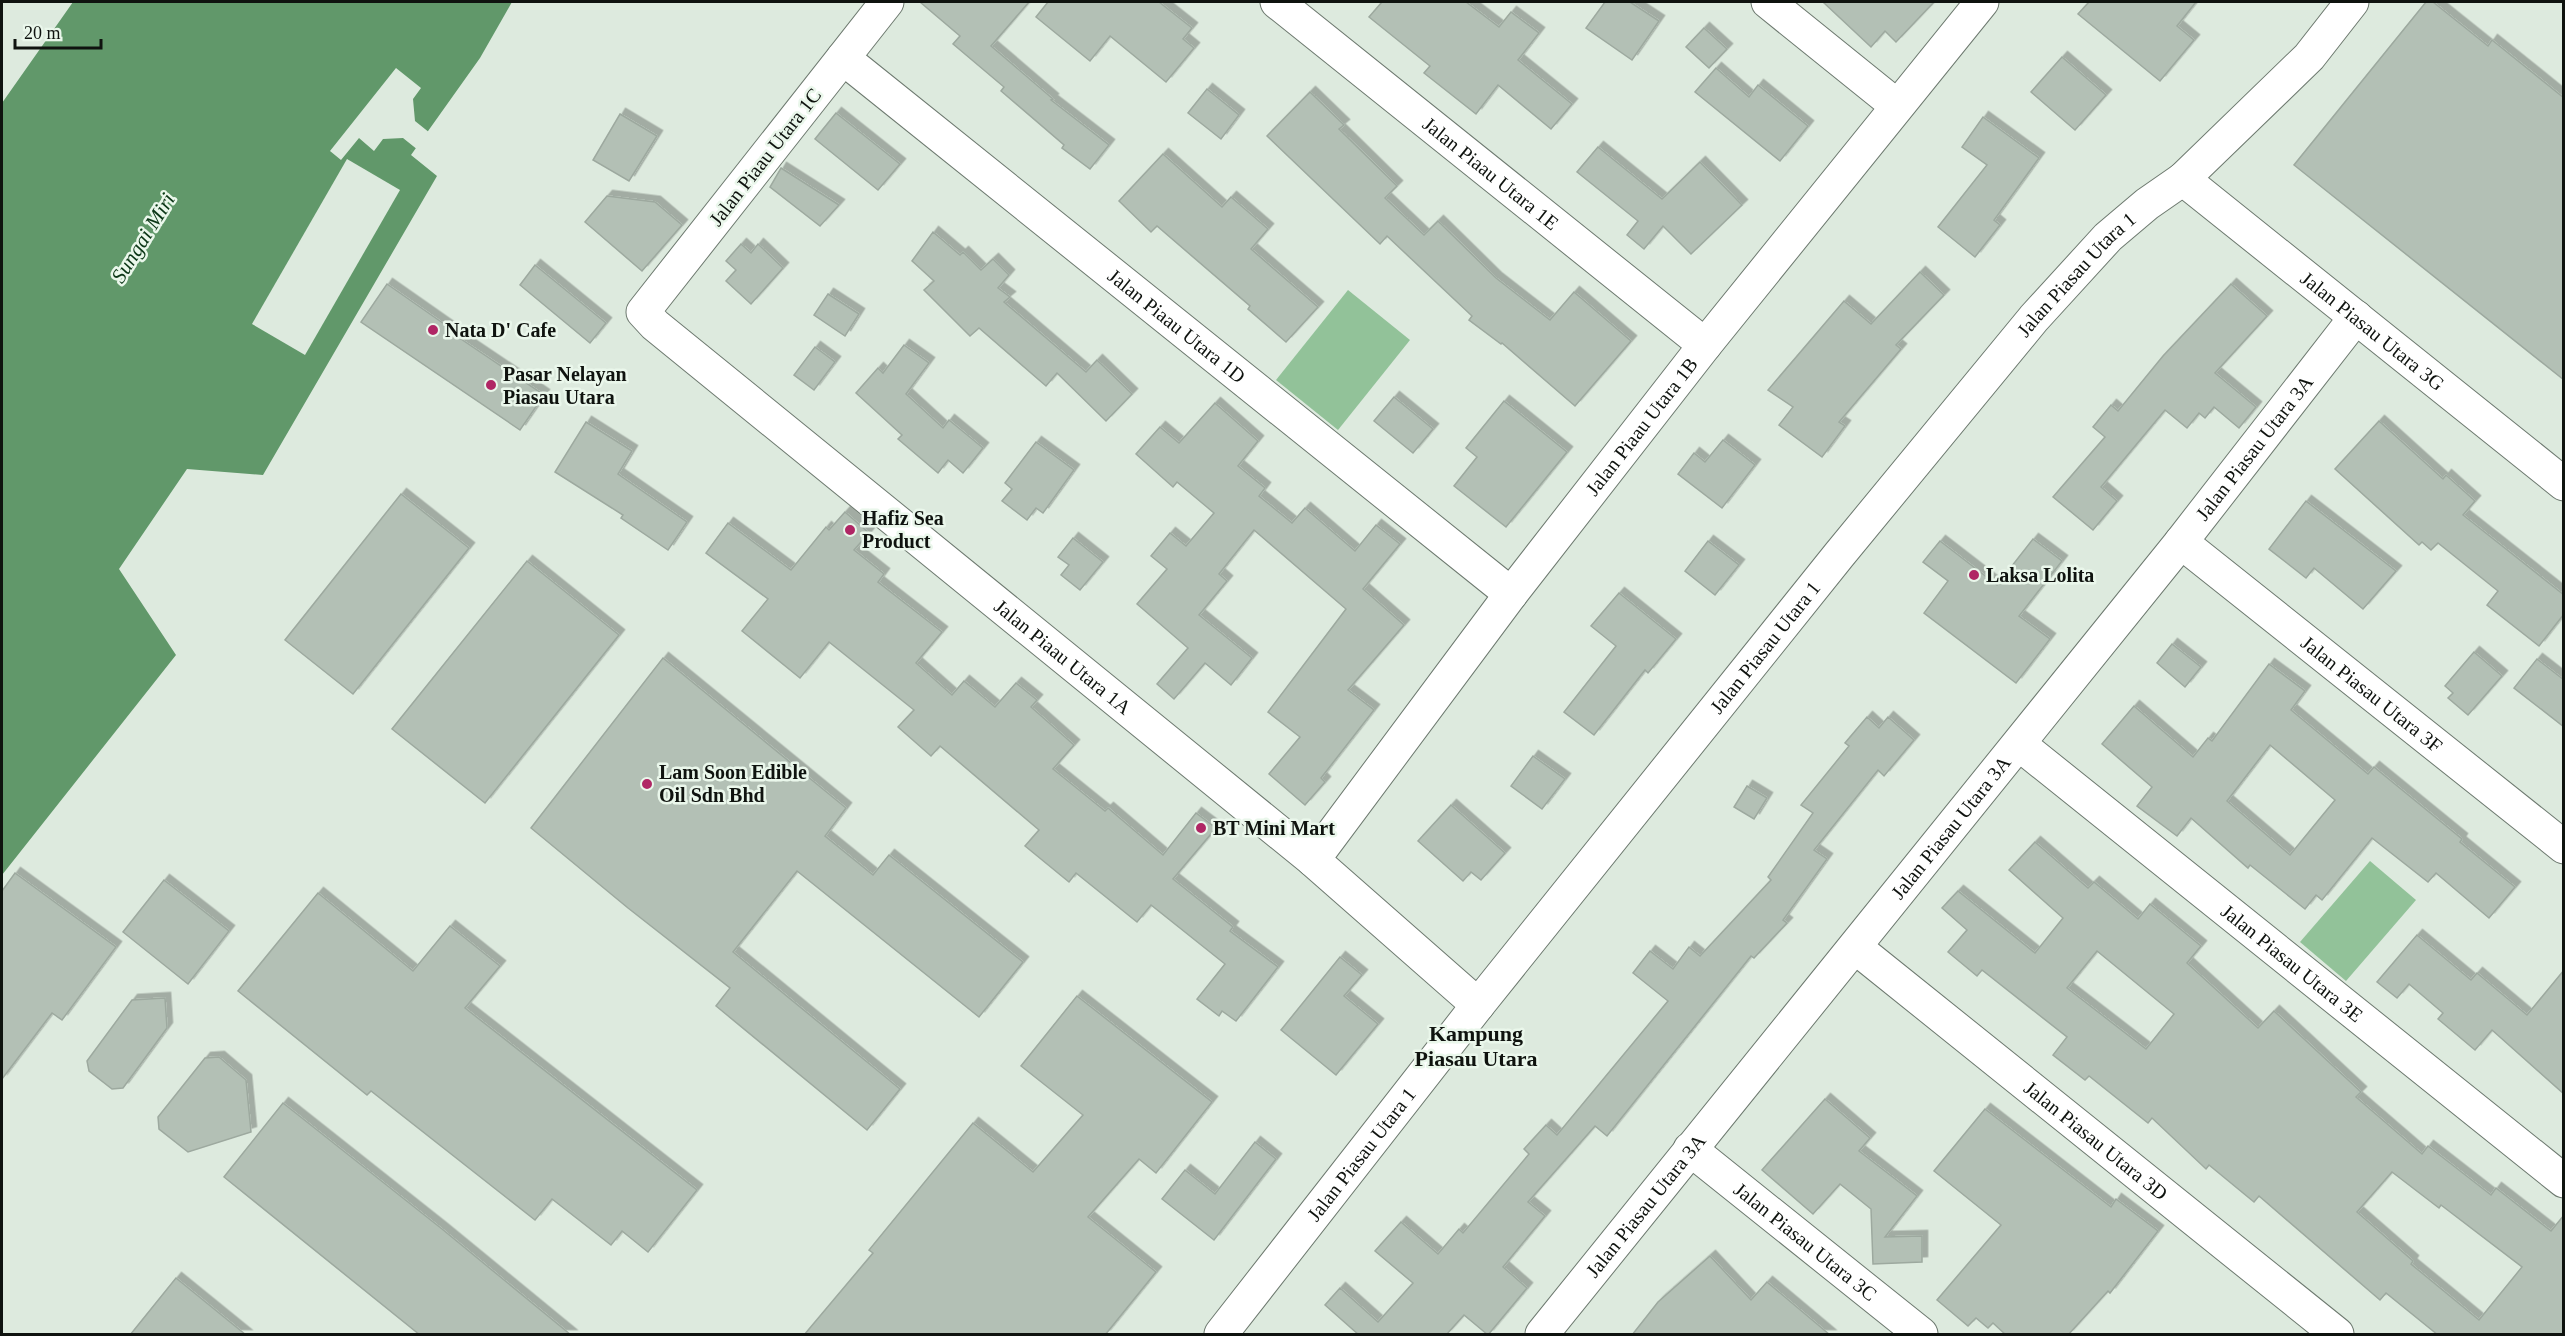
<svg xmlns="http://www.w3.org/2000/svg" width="2565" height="1336" font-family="Georgia,serif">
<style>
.green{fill:#92c299}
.water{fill:#61986a}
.pier{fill:#ddeade}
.building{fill:#b3c0b5;stroke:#9da99f;stroke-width:1.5;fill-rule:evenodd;filter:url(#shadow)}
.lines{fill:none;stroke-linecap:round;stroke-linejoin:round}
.minor-casing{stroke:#6d796f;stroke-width:35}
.minor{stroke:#fff;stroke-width:33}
.poi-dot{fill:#b02665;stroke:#eaf7eb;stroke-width:2}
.labels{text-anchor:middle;stroke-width:5;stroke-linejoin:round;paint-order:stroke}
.street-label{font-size:20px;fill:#0f130f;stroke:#eaf7eb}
.poi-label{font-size:20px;font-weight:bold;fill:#0f130f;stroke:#eaf7eb;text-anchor:start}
.water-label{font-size:21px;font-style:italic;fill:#0b3616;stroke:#eaf7eb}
.quarter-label{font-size:22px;font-weight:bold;fill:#0f130f;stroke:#eaf7eb}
</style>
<defs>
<filter id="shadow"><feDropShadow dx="5.5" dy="-5.5" stdDeviation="0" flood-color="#0004"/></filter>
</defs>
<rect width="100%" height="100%" fill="#ddeade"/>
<!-- green -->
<g class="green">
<path d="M1348,290l62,50 -72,90 -62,-50z"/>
<path d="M2370,861l46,39 -70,81 -46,-39z"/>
</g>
<!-- water -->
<path class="water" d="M73,2h439l-32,56 -69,97 26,21 -174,299 -76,-6 -68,100 57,86 -174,220v-772z"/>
<!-- pier -->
<g class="pier">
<path d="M396,68l25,20 -8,11 2,22 15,12 -12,17 -15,-12 -20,1 -9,12 -15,-13 -18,22 -11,-9z"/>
<path d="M347,159l53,31 -95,165 -53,-31z"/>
</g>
<!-- building -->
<g class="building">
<path d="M920,2h109l-38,44 62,53 -2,1 58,45 -19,24 -28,-21 2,-3 -63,-54 3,-4 -51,-43 7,-8z"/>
<path d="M1048,2h111l33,26 -9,11 11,9 -28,34 -56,-46 -20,25 -54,-44z"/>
<path d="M1382,2h84l33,25 12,-15 28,21 -21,27 54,44 -21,25 -53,-44 -22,29 -52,-41 6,-7 -61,-49z"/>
<path d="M1605,2h25l29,19 -27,39 -46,-32z"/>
<path d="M1823,2h111l-38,40 -11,-11 -14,16z"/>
<path d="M2089,2h107l-19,24 17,14 -34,41 -82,-67z"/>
<path d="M2426,2h7l55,44 4,-6 72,58v282l-270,-215z"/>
<path d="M1704,28l23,21 -18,19 -23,-21z"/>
<path d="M2062,57l44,38 -31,35 -44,-38z"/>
<path d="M1716,68l33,29 9,-12 50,41 -28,35 -85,-69z"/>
<path d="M1207,89l32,26 -18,24 -33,-26z"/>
<path d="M1310,92l34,33 -5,4 58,57 -12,12 39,37 14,-14 58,57 54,42 24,-28 57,49 -56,65 -73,-63 -1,1 -32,-24 3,-4 -85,-80 -7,8 -113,-108z"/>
<path d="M836,113l64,51 -22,26 -63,-51z"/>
<path d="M620,114l37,22 -28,45 -36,-21z"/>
<path d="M1983,117l56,41 -45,62 6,5 -25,32 -37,-30 49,-62 -25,-18z"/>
<path d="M1598,147l64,52 38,-37 42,43 -51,49 -28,-28 -19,23 -17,-14 11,-14 -61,-49z"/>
<path d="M1163,154l59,53 9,-10 37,32 -17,20 67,58 -32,35 -38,-33 2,-3 -93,-80 -6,6 -32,-31z"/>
<path d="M781,168l58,37 -19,21 -50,-39z"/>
<path d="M607,196l48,6 27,23 -40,46 -57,-49z"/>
<path d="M933,232l27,23 3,-3 18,18 12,-11 16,16 -11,13 12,9 -6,5 82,70 11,-12 35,34 -26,27 -49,-48 -11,13 -67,-58 -9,8 -46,-46 10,-9 -22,-20z"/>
<path d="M741,244l10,9 7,-9 25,24 -32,36 -25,-23 10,-11 -10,-9z"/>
<path d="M535,265l71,58 -16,20 -70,-58z"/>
<path d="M1920,272l24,23 -48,50 5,4 -62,73 6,4 -23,31 -43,-32 14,-18 -25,-17 76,-89 27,23z"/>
<path d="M387,284l70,49 -2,2 89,60 -24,35 -159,-108z"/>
<path d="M2231,284l36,32 -52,57 41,34 -17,21 -25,-21 -9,11 -6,-5 -12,15 -22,-18 -64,77 16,14 -24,29 -40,-33 52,-60 -12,-10 18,-22 7,6 45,-55z"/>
<path d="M828,294l31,20 -14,22 -31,-21z"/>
<path d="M904,345l25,18 -23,31 37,34 6,-8 34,28 -20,25 -15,-13 -10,13 -40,-34 4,-4 -46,-42 22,-25 5,5z"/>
<path d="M815,347l20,15 -21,28 -20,-15z"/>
<path d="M1394,397l39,32 -20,24 -39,-32z"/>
<path d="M1504,401l63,51 -61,75 -52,-41 23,-29 -11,-9z"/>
<path d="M1215,403l43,38 -20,25 27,22 -6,8 33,27 13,-15 50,43 21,-26 24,19 -37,45 41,36 -56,65 26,20 -53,68 4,4 -20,23 -36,-31 31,-37 -32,-25 78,-103 -92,-79 -35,44 8,7 -28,34 53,43 -21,27 -26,-22 -31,36 -17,-15 31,-36 -51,-44 30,-35 -16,-13 19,-23 16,13 28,-33 -37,-31 -4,5 -37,-33 24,-27 19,16z"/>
<path d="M2379,421l64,58 3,-4 29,26 -12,14 101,80v19l-25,32 -52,-41 11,-14 -60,-48 -7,7 -9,-8 -3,3 -84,-76z"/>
<path d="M586,422l46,29 -14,23 69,48 -19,28 -47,-32 2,-3 -68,-43z"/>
<path d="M1723,440l32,25 -33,43 -44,-34 16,-21 11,9z"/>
<path d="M1036,442l38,28 -31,43 -7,-5 -9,12 -25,-19 10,-12 -7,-6z"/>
<path d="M401,494l68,54 -116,146 -68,-54z"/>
<path d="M2306,501l90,70 -33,38 -49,-41 -8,10 -37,-29z"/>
<path d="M845,512l24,21 -15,17 30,24 -6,8 64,50 -26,31 36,32 12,-14 31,26 21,-24 21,17 -6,7 43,38 -21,24 52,42 3,-3 55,47 33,-42 20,15 -43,51 60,48 -3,4 48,36 -42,54 -14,-10 -3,5 -22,-17 28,-35 -74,-59 -14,17 -61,-49 -7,9 -44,-36 14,-16 -99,-84 -9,10 -33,-29 16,-17 -85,-68 -29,36 -58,-47 26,-32 -62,-46 22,-30 63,47 35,-43 3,3z"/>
<path d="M1073,538l30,24 -23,28 -19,-15 8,-10 -11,-8z"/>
<path d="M2033,539l29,22 -43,55 31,23 -34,44 -92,-70 24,-32 -25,-19 17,-21 57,44z"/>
<path d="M1708,541l31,24 -24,30 -30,-24z"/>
<path d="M527,561l92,74 -134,168 -93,-74z"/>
<path d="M1619,593l57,46 -28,34 -3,-3 -51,65 -30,-23 52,-66 -25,-20z"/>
<path d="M2172,644l29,23 -16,20 -28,-24z"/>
<path d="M2474,652l28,24 -34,39 -20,-17 5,-5 -8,-7z"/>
<path d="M663,658l183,150 -21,28 48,39 16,-20 134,107 -44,55 -182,-146 -64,81 167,137 -33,41 -151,-124 14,-18 -102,-80 -97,-80z"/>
<path d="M2537,659l27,21v47l-50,-39z"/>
<path d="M2269,664l36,27 -14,19 77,64 6,-7 88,72 -2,3 55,45 -26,31 -53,-45 -8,9 -56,-44 -50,62 -6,-5 -11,14 -55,-44 -2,3 -57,-50 -14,18 -40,-30 15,-19 -50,-43 32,-38 59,51 15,-19 4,3zM2270,745l65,55 -45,55 -63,-54z"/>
<path d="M1867,717l12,11 9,-11 26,23 -30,36 -6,-6 -64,80 13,9 -44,61 4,3 -33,35 -3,-2 -144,180 -12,-10 -67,76 17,14 -42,51 24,21 -39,47 -24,-20 -18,20h-87l-34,-30 15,-17 38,34 35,-39 -38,-32 26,-29 37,32 21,-25 4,4 66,-79 -5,-5 22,-24 11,10 111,-134 -35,-28 17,-22 23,18 16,-22 11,9 71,-76 -3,-3 45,-64 -12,-8 48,-59 -4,-3z"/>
<path d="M1533,756l32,23 -23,30 -31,-23z"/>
<path d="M1747,786l20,12 -13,21 -20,-12z"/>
<path d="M1451,805l54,48 -24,27 -10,-8 -8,9 -45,-40z"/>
<path d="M2035,842l53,46 6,-6 44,37 12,-15 51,42 -14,17 71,65 16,-17 87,81 -5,5 66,57 6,-8 63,49 5,-7 55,43 13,-16v120h-126l-52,-42 -6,7 -121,-104 -5,6 -45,-37 -3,4 -54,-51 -4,5 -59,-47 -4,4 -32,-25 14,-18 -85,-67 -5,6 -29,-24 19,-22 -25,-22 16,-17 77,62 28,-35 -54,-48zM2097,951l77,63 -28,35 -79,-61zM2392,1172l47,36 2,-3 81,62 -43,53 -68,-56 2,-3 -56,-49z"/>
<path d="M15,873l101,74 -54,73 -10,-7 -50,66v-188z"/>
<path d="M164,880l65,51 -41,53 -65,-52z"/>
<path d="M318,893l95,78 37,-45 50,40 -35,42 232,182 -49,62 -26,-21 -11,14 -59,-46 -17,21 -164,-129 -4,4 -129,-104z"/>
<path d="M2417,935l54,45 6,-7 50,42 37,-45v124l-72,-64 -17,20 -37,-31 5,-6 -34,-29 -12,14 -20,-16z"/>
<path d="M1340,957l22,18 -18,21 34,28 -42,51 -55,-45z"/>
<path d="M1077,996l135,106 -56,71 -17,-14 -51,58 68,55 -51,63h-301l69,-82 -4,-3 104,-127 60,49 50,-57 -62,-49z"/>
<path d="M165,998l2,30 -44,60 -11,1 -23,-18 -2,-10 45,-61z"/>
<path d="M219,1057l27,23 5,52 -63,20 -29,-23 -1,-12 47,-59z"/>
<path d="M1825,1099l45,39 -11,13 58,45 -32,41 37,-1v26l-49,2 -2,-55 -31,-25 -27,30 -51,-44z"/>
<path d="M283,1103l159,126 129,106h-151l-196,-158z"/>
<path d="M1985,1109l126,98 5,-8 42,32 -48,62 -2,-2 -40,44h-62l-13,-12 -5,5 -12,-10 -8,8 -31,-26 64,-75 -67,-54z"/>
<path d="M1255,1142l21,17 -62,81 -52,-41 23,-29 30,24z"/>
<path d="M1710,1256l41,44 16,-18 63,53h-198l26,-33z"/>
<path d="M176,1278l70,57h-116z"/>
</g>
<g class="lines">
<defs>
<g id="minor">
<path id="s1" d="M887,2l-244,310 12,13 658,535 165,145"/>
<path id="s2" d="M1277,2l428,343"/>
<path d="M1768,2l129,104"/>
<path id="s3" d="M843,58l668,536"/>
<path id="s4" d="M2183,179l381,305"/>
<path id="s5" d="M2181,542l383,305"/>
<path id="s6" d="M2019,744l545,437"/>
<path id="s7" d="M1313,860l198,-266 194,-249 277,-343"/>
<path id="s8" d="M1855,947l482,387"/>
<path id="s9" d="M1690,1149l231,185"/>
<path id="s10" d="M1221,1334l257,-329 361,-450 195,-237 74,-81 39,-33 36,-25 126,-122 43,-55"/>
<path id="s11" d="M1542,1334l639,-792 175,-225"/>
</g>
</defs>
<!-- minor casing -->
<use href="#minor" class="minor-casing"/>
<!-- minor -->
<use href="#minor" class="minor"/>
</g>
<!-- markers -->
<g class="poi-dot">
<circle cx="433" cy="330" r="6"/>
<circle cx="491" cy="385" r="6"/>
<circle cx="850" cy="530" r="6"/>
<circle cx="1974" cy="575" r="6"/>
<circle cx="647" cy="784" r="6"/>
<circle cx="1201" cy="828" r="6"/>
</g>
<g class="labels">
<!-- street labels -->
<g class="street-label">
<text transform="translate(765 157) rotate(-52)" y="7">Jalan Piaau Utara 1C</text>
<text dy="7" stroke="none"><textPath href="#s2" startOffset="274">Jalan Piaau Utara 1E</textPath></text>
<text dy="7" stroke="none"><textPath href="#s10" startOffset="1362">Jalan Piasau Utara 1</textPath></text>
<text dy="7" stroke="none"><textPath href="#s3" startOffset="428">Jalan Piaau Utara 1D</textPath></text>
<text dy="7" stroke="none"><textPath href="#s4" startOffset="243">Jalan Piasau Utara 3G</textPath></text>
<text dy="7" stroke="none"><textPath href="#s7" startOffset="544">Jalan Piaau Utara 1B</textPath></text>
<text dy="7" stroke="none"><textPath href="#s11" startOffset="1137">Jalan Piasau Utara 3A</textPath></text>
<text dy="7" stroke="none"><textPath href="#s10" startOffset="876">Jalan Piasau Utara 1</textPath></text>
<text dy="7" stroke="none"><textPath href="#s1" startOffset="938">Jalan Piaau Utara 1A</textPath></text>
<text dy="7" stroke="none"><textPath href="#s5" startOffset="244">Jalan Piasau Utara 3F</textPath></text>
<text dy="7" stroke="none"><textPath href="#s11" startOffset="651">Jalan Piasau Utara 3A</textPath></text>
<text dy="7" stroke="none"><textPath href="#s6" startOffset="350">Jalan Piasau Utara 3E</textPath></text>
<text dy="7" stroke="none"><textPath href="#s8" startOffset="309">Jalan Piasau Utara 3D</textPath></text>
<text dy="7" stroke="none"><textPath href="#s10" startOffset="228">Jalan Piasau Utara 1</textPath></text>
<text dy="7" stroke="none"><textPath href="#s11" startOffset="165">Jalan Piasau Utara 3A</textPath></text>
<text dy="7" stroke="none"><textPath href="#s9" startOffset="148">Jalan Piasau Utara 3C</textPath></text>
</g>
<!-- poi labels -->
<g class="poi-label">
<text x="445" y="337">Nata D' Cafe</text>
<text x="503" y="381">Pasar Nelayan<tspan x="503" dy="23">Piasau Utara</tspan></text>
<text x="862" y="525">Hafiz Sea<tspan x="862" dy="23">Product</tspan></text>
<text x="1986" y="582">Laksa Lolita</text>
<text x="659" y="779">Lam Soon Edible<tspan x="659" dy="23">Oil Sdn Bhd</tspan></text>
<text x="1213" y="835">BT Mini Mart</text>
</g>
<!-- water labels -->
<g class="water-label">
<text transform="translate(143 238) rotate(-58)" y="7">Sungai Miri</text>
</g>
<!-- quarter labels -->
<g class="quarter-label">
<text x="1476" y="1041">Kampung<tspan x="1476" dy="25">Piasau Utara</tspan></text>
</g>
</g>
<!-- border -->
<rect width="2565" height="1336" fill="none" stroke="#0f130f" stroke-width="6"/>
<!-- scale -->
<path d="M15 39v9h86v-9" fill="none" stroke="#0f130f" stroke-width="3"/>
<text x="24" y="39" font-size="18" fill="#0f130f" stroke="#eaf7eb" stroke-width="4.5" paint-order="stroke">20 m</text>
</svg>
